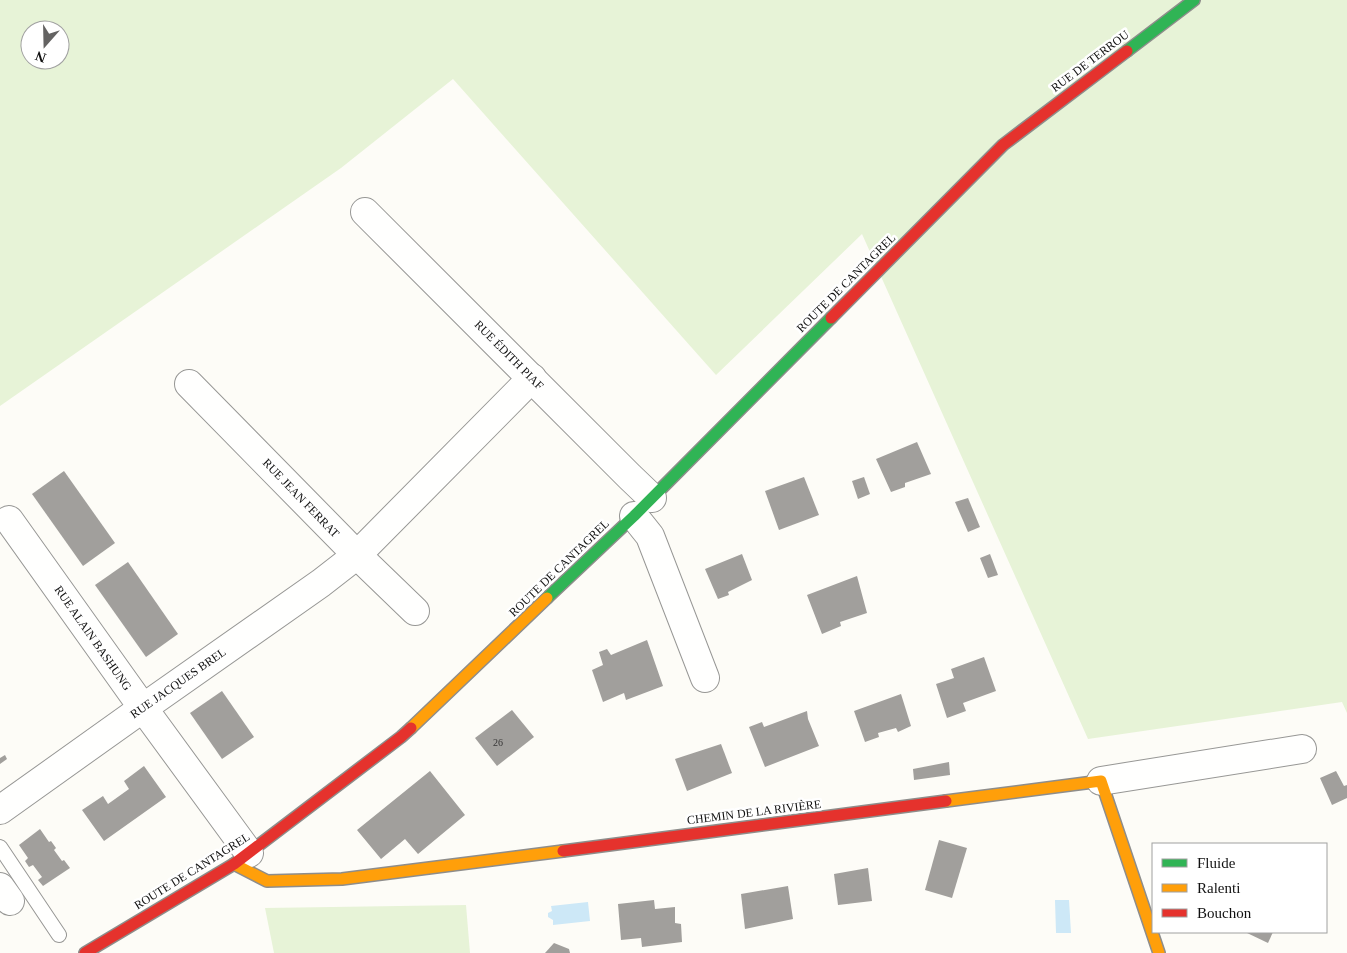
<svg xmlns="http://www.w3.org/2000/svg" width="1347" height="953" font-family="Georgia,serif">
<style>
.grass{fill:#e7f3d7;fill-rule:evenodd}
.water{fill:#cde8f7}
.building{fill:#a19f9c}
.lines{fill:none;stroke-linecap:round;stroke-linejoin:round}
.lane-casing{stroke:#979795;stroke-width:16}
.street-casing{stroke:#979795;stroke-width:30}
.fast-casing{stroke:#8e8d8b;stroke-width:14}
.slow-casing{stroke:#8e8d8b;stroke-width:14}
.jam-casing{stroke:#8e8d8b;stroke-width:14}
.lane{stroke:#fffffe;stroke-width:14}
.street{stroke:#fffffe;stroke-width:28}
.fast{stroke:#30b455;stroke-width:11}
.slow{stroke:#ff9f0a;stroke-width:11}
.jam{stroke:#e5322d;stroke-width:11}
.labels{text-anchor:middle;stroke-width:5;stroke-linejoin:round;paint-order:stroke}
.number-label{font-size:10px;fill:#353434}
.street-label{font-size:12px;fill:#111;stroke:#fff}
</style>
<rect width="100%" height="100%" fill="#fdfcf7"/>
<!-- grass -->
<g class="grass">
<path d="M0,0h1347v713l-5,-11 -254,37 -226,-505 -146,141 -263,-296 -112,89 -341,238zM30,30h30v30h-30z"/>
<path d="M466,905l4,48h-196l-9,-45z"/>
</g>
<!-- water -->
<g class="water">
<path d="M1055,900h14l2,33h-15z"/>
<path d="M588,902l2,19 -37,4v-5l-5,-3v-4l4,-2 -1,-5z"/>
</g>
<!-- building -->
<g class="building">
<path d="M917,442l14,32 -26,9v4l-14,5 -15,-33z"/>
<path d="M64,471l51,72 -32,23 -51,-72z"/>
<path d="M804,477l15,38 -40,15 -14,-39z"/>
<path d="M864,477l6,17 -12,5 -6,-18z"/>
<path d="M968,498l12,29 -12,5 -13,-30z"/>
<path d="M742,554l10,26 -24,12 1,3 -11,4 -13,-30z"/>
<path d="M990,554l8,21 -10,3 -8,-20z"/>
<path d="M128,562l50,72 -32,23 -51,-72z"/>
<path d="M857,576l10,37 -27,9 1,4 -19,8 -15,-39z"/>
<path d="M647,640l16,46 -37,14 -2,-7 -21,9 -11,-32 11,-5 -4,-13 8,-3 4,6z"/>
<path d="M984,657l12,34 -33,12 3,8 -19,7 -11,-34 18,-6 -3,-9z"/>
<path d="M222,691l32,46 -32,22 -32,-46z"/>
<path d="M901,694l10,32 -13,6 -2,-4 -18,5 1,4 -14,5 -11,-31z"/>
<path d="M512,710l22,27 -37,29 -22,-28z"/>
<path d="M807,711l1,8 11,27 -54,21 -16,-40 13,-5 2,5z"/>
<path d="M721,744l11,29 -45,18 -12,-32z"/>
<path d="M5,755l2,4 -7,5v-6z"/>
<path d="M949,762l1,13 -36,5 -1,-11z"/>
<path d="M144,766l22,31 -62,44 -22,-31 21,-14 5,8 21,-15 -5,-8z"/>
<path d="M430,771l35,44 -47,39 -13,-15 -24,20 -24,-29z"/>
<path d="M1336,771l8,15 3,-1v13l-15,7 -12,-27z"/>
<path d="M40,829l9,13 2,-1 5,7 -2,2 8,11 2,-1 6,8 -27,18 -5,-6 4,-3 -9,-12 -4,2 -4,-6 3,-3 -9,-13z"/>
<path d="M939,840l28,8 -15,50 -27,-8z"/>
<path d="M868,868l4,33 -34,4 -4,-31z"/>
<path d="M788,886l5,33 -48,10 -4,-35z"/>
<path d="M654,900l1,9 20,-2v16l6,1 1,18 -40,5 -1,-9 -20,2 -3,-36z"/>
<path d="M1245,932h28l-5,11z"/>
<path d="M554,943l15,6 1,4h-25z"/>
</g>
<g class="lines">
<defs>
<path id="lane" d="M0,847l59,88"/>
<g id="street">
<path d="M365,212l265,265 22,21"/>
<path d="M189,384l168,171 58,56"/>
<path d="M634,516l16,20 55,142"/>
<path d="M9,520l134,188 106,145"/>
<path d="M1101,781l201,-32"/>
<path d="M0,810l143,-102 178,-125 36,-28 175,-177"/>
<path d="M0,887l10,14"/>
</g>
<g id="fast">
<path d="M1127,51l67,-51"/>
<path d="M547,598l87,-82 197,-198"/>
</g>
<g id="slow">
<path d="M411,728l136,-130"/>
<path d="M946,801l155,-20 58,172"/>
<path d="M234,864l33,17 75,-2 221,-28"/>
</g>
<g id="jam">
<path d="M831,318l172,-173 124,-94"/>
<path d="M563,851l383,-50"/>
<path d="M85,953l149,-89 167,-127 10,-9"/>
</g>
</defs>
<!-- lane casing -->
<use href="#lane" class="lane-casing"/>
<!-- street casing -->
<use href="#street" class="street-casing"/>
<!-- fast casing -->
<use href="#fast" class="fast-casing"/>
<!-- slow casing -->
<use href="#slow" class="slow-casing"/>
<!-- jam casing -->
<use href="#jam" class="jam-casing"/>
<!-- lane -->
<use href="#lane" class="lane"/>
<!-- street -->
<use href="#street" class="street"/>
<!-- fast -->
<use href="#fast" class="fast"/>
<!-- slow -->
<use href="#slow" class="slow"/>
<!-- jam -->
<use href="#jam" class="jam"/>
</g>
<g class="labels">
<!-- number labels -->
<g class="number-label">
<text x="498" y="746">26</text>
</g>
<!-- street labels -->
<g class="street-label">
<text transform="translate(1090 61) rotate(-37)" y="4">RUE DE TERROU</text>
<text transform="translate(846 283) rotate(-45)" y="4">ROUTE DE CANTAGREL</text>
<text transform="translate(509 355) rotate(45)" y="4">RUE ÉDITH PIAF</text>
<text transform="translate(301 498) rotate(46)" y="4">RUE JEAN FERRAT</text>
<text transform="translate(559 568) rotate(-44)" y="4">ROUTE DE CANTAGREL</text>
<text transform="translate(93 638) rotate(55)" y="4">RUE ALAIN BASHUNG</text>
<text transform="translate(178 683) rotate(-35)" y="4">RUE JACQUES BREL</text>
<text transform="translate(754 812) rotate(-7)" y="4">CHEMIN DE LA RIVIÈRE</text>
<text transform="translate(192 871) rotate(-32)" y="4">ROUTE DE CANTAGREL</text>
</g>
</g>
<!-- legend -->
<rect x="1152" y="843" width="175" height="90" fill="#ffffff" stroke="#a0a0a0"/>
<rect x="1162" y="859" width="25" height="8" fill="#30b455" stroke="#a0a0a0"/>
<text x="1197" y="868" font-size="15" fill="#111111">Fluide</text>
<rect x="1162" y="884" width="25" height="8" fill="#ff9f0a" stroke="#a0a0a0"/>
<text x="1197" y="893" font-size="15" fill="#111111">Ralenti</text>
<rect x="1162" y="909" width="25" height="8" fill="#e5322d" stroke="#a0a0a0"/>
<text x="1197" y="918" font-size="15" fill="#111111">Bouchon</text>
<!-- north arrow -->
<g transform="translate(45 45) rotate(200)"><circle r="24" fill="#ffffff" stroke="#a0a0a0"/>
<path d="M0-4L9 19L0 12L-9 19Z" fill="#646362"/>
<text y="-8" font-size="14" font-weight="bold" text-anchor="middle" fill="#111111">N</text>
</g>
</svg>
